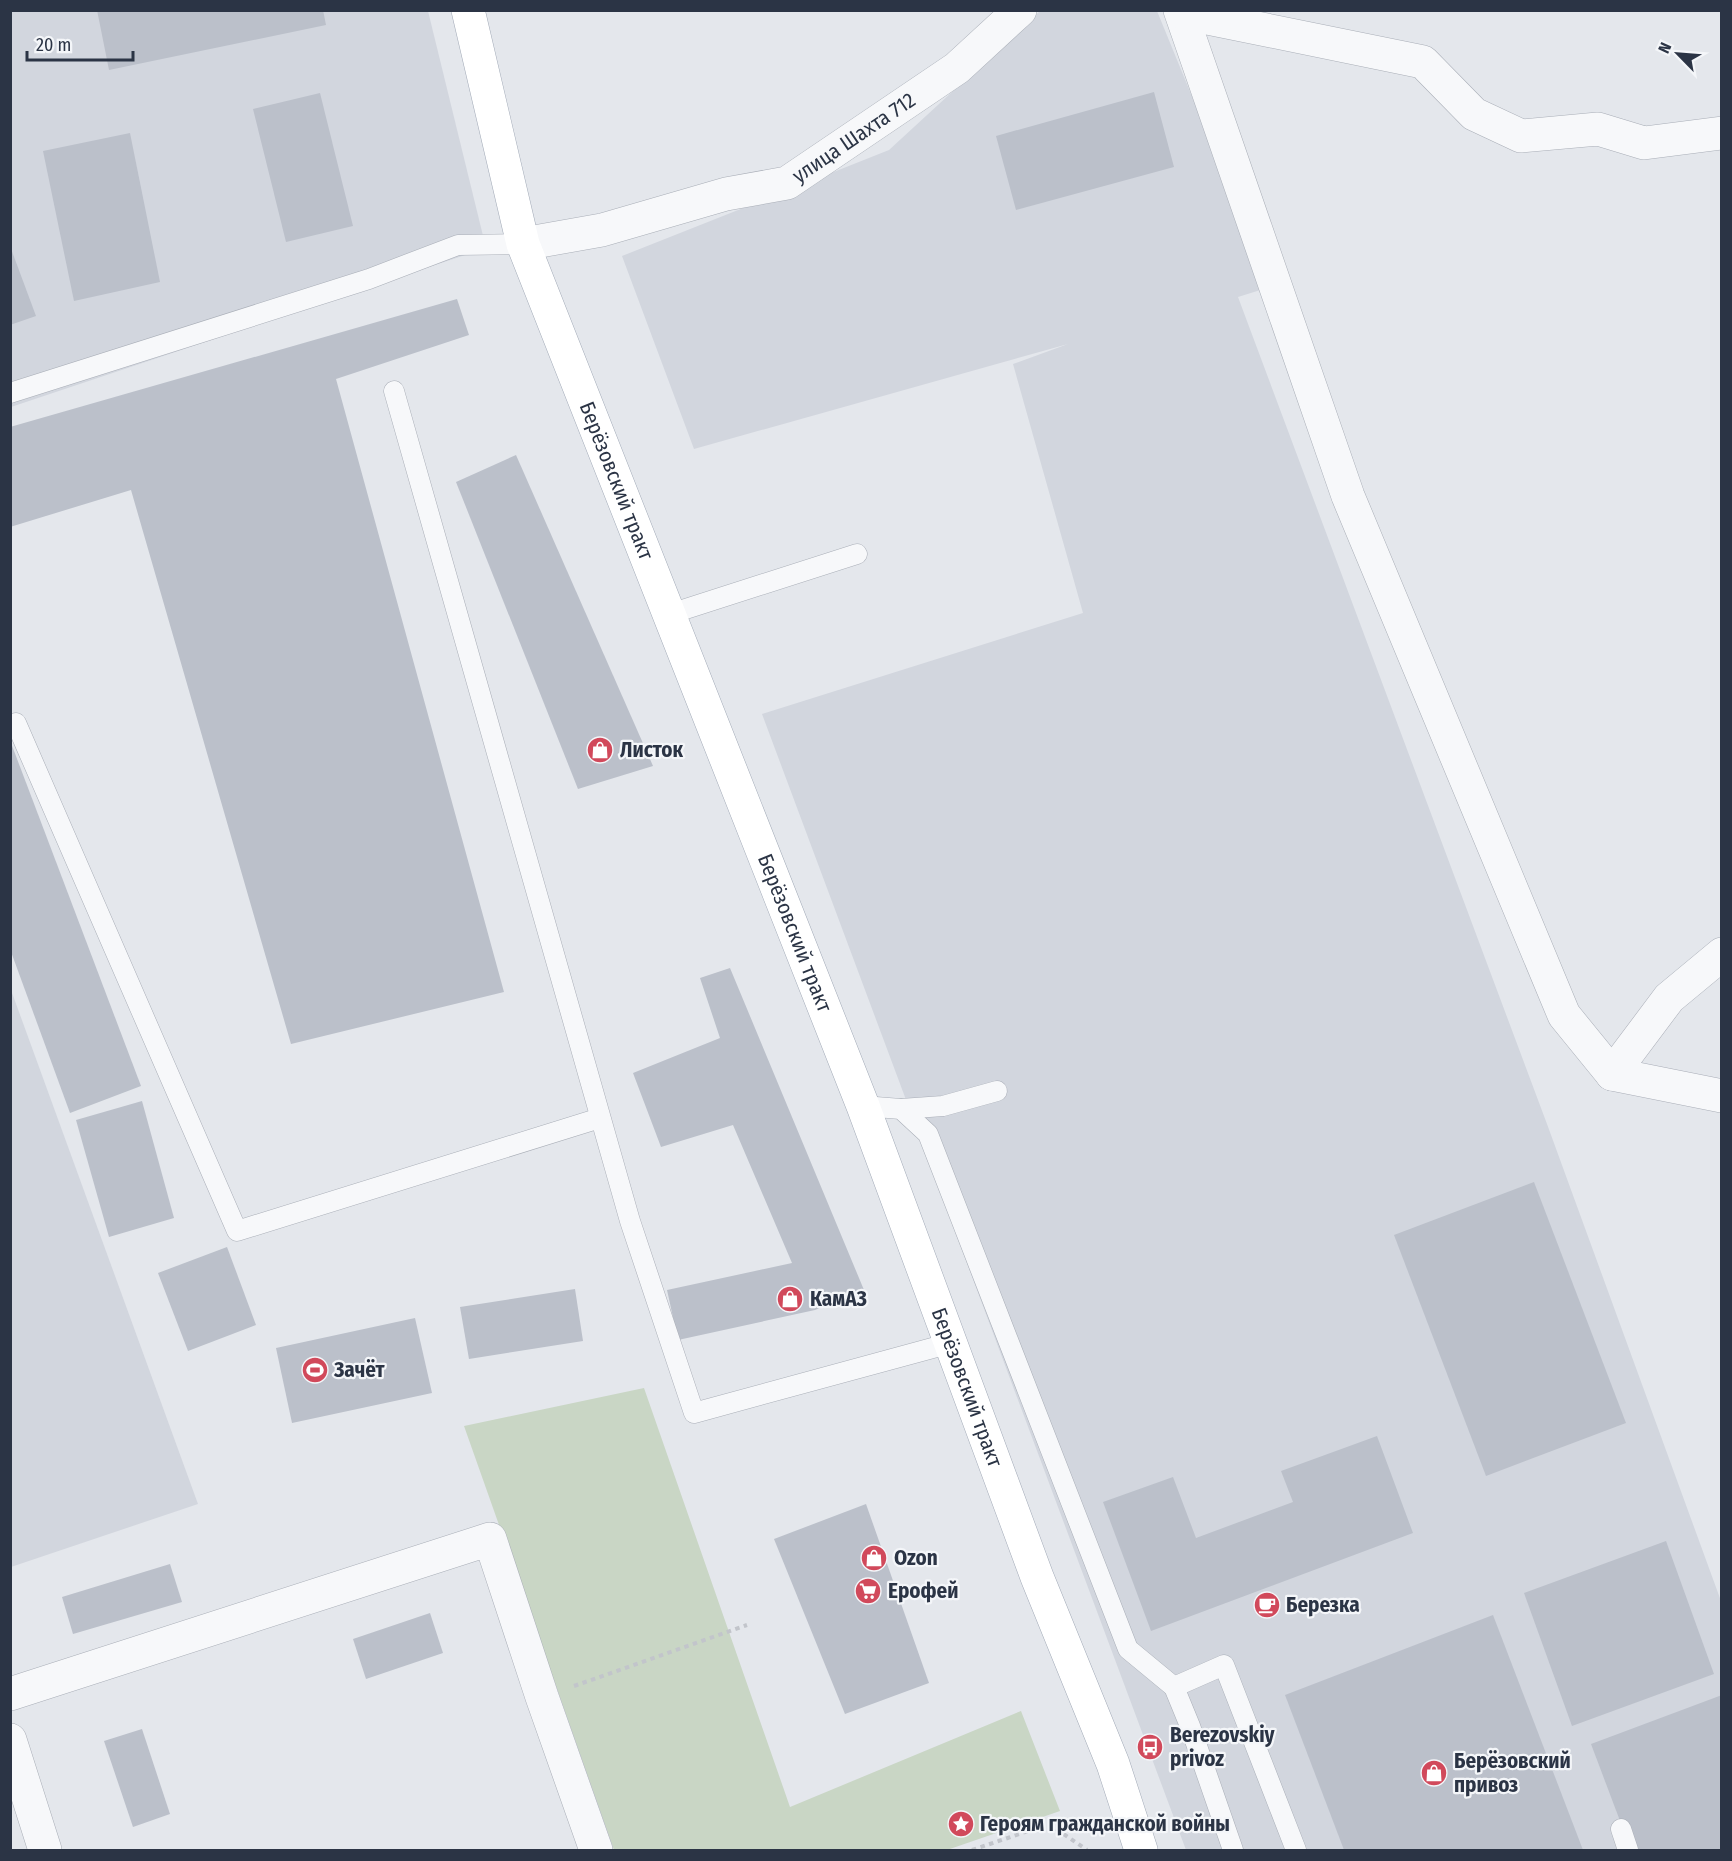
<svg xmlns="http://www.w3.org/2000/svg" width="1732" height="1861" font-family="'Fira Sans Condensed',sans-serif">
<style>
.built{fill:#d2d6de}
.green{fill:#c9d6c5}
.building{fill:#bbc0ca}
.lines{fill:none;stroke-linecap:round;stroke-linejoin:round}
.service-casing{stroke:#a9aeb7;stroke-width:21}
.minor-casing{stroke:#a9aeb7;stroke-width:34}
.primary-casing{stroke:#a3abb8;stroke-width:34}
.path{stroke:#c2c5cb;stroke-width:4;stroke-dasharray:4.5 4.5;stroke-linecap:butt}
.service{stroke:#f7f8fa;stroke-width:20}
.minor{stroke:#f7f8fa;stroke-width:33}
.primary{stroke:#fff;stroke-width:33}
.labels{text-anchor:middle;stroke-width:4.5;stroke-linejoin:round;paint-order:stroke}
.street-label{font-size:21px;fill:#2b3445;stroke:#f4f6f9}
.poi-label{font-size:21px;font-weight:bold;fill:#2b3445;stroke:#f4f6f9;text-anchor:start}
</style>
<rect width="100%" height="100%" fill="#e4e7ec"/>
<!-- built -->
<g class="built">
<path d="M10,11h418l58,237 -475,159z"/>
<path d="M1040,11h117l113,276 -32,10 309,827 174,477v249h-535l-424,-1136 321,-101 -70,-249 55,-20 -374,105 -72,-193 267,-106z"/>
<path d="M11,990l187,514 -187,63h-1z"/>
</g>
<!-- green -->
<path class="green" d="M644,1388l146,419 231,-96 39,100 -113,39h-333l-150,-424z"/>
<!-- building -->
<g class="building">
<path d="M97,10h226l3,15 -217,45z"/>
<path d="M1154,92l20,75 -158,43 -20,-74z"/>
<path d="M320,93l33,133 -67,16 -33,-133z"/>
<path d="M130,133l30,149 -86,19 -31,-150z"/>
<path d="M10,246l26,70 -26,9z"/>
<path d="M457,299l12,36 -133,44 168,613 -213,52 -160,-554 -121,37v-100z"/>
<path d="M516,455l137,311 -75,23 -122,-307z"/>
<path d="M11,743l130,343 -71,27 -60,-164z"/>
<path d="M730,968l134,322 -49,20 -137,30 -11,-50 125,-27 -59,-138 -72,22 -28,-74 87,-35 -20,-60z"/>
<path d="M142,1101l32,117 -65,19 -33,-117z"/>
<path d="M1534,1182l92,241 -140,53 -92,-241z"/>
<path d="M227,1247l29,78 -68,26 -30,-78z"/>
<path d="M575,1289l8,52 -114,18 -9,-52z"/>
<path d="M415,1318l17,75 -140,30 -16,-75z"/>
<path d="M1377,1436l36,97 -262,98 -48,-129 70,-25 23,61 97,-36 -12,-31z"/>
<path d="M866,1504l63,179 -84,31 -71,-175z"/>
<path d="M1666,1541l48,133 -142,52 -48,-133z"/>
<path d="M170,1564l12,38 -109,32 -11,-37z"/>
<path d="M430,1613l13,40 -77,26 -13,-40z"/>
<path d="M1493,1615l90,235h-239l-59,-155z"/>
<path d="M1722,1695v155h-91l-40,-106z"/>
<path d="M142,1729l28,85 -37,13 -29,-86z"/>
</g>
<g class="lines">
<defs>
<g id="service">
<path d="M394,391l236,830 64,192 257,-70"/>
<path d="M10,393l359,-114 89,-34 65,-1"/>
<path d="M670,614l187,-60"/>
<path d="M16,723l221,508 363,-113"/>
<path d="M863,1106l38,3 27,25 200,515 46,38 50,-22 72,185"/>
<path d="M901,1109l42,-3 54,-15"/>
<path d="M1174,1687l16,39 43,124"/>
<path d="M1621,1829l7,21"/>
</g>
<g id="minor">
<path d="M1180,10l168,486 216,519 48,59 110,22"/>
<path d="M1183,13l240,49 51,52 47,22 77,-7 46,14 78,-10"/>
<path id="s1" d="M523,244l79,-14 124,-36 61,-11 170,-115 63,-58"/>
<path d="M1612,1074l57,-76 53,-44"/>
<path d="M10,1694l480,-155 52,158 54,153"/>
<path d="M10,1740l35,110"/>
</g>
<g id="primary">
<path id="s2" d="M468,10l55,234 340,862 174,471 76,187 28,86"/>
</g>
</defs>
<!-- service casing -->
<use href="#service" class="service-casing"/>
<!-- minor casing -->
<use href="#minor" class="minor-casing"/>
<!-- primary casing -->
<use href="#primary" class="primary-casing"/>
<!-- path -->
<g class="path">
<path d="M574,1686l173,-61"/>
<path d="M972,1850l77,-26 38,26"/>
</g>
<!-- service -->
<use href="#service" class="service"/>
<!-- minor -->
<use href="#minor" class="minor"/>
<!-- primary -->
<use href="#primary" class="primary"/>
</g>
<!-- icons -->
<defs>
<symbol id="shop-disc" viewBox="-11 -11 22 22"><circle r="9.5" fill="#d1495b" stroke="#f4f6f9"/><path d="M-5-2.5h2.3a2.7 3.5 0 0 1 5.4 0H5L5.5 6h-11ZM-1.5-2.5h3a1.5 2.3 0 0 0-3 0Z" fill="#fff"/></symbol>
<symbol id="stadium-disc" viewBox="-11 -11 22 22"><circle r="9.5" fill="#d1495b" stroke="#f4f6f9"/><path d="M0-5a6.5 5 0 1 0 0 10a6.5 5 0 1 0 0-10ZM-3.5-1.8h7v3.6h-7Z" fill="#fff"/></symbol>
<symbol id="supermarket-disc" viewBox="-11 -11 22 22"><circle r="9.5" fill="#d1495b" stroke="#f4f6f9"/><path d="M-6-5.5h2.5l.6 2H6L4.5 2H-2.5L-4.4-4H-6ZM-1.5 3.2a1.3 1.3 0 1 0 .1 0ZM3 3.2a1.3 1.3 0 1 0 .1 0Z" fill="#fff"/></symbol>
<symbol id="cafe-disc" viewBox="-11 -11 22 22"><circle r="9.5" fill="#d1495b" stroke="#f4f6f9"/><path d="M-5.5-4.5H6V0H3Q3 3.5 0 3.5H-2.5Q-5.5 3.5-5.5 0ZM3-3.2v2h1.7v-2ZM-6 4.5H4V6H-6Z" fill="#fff"/></symbol>
<symbol id="bus-disc" viewBox="-11 -11 22 22"><circle r="9.5" fill="#d1495b" stroke="#f4f6f9"/><path d="M-5-6H5V4H4V6H2V4H-2V6H-4V4H-5ZM-3.5-4V0h7V-4ZM-3.5 1.2v1.5H-2V1.2ZM2 1.2v1.5H3.5V1.2Z" fill="#fff"/></symbol>
<symbol id="sight-disc" viewBox="-11 -11 22 22"><circle r="9.5" fill="#d1495b" stroke="#f4f6f9"/><path d="M0-6L1.8-2.2L6-1.7L2.9 1.2L3.7 5.4L0 3.3L-3.7 5.4L-2.9 1.2L-6-1.7L-1.8-2.2Z" fill="#fff"/></symbol>
</defs>
<g fill-rule="evenodd">
<use href="#shop-disc" x="585" y="735" width="30" height="30"/>
<use href="#shop-disc" x="775" y="1284" width="30" height="30"/>
<use href="#stadium-disc" x="300" y="1355" width="30" height="30"/>
<use href="#shop-disc" x="859" y="1543" width="30" height="30"/>
<use href="#supermarket-disc" x="853" y="1576" width="30" height="30"/>
<use href="#cafe-disc" x="1252" y="1590" width="30" height="30"/>
<use href="#bus-disc" x="1135" y="1732" width="30" height="30"/>
<use href="#shop-disc" x="1419" y="1758" width="30" height="30"/>
<use href="#sight-disc" x="946" y="1809" width="30" height="30"/>
</g>
<g class="labels">
<!-- street labels -->
<g class="street-label">
<text dy="7" stroke="none"><textPath href="#s1" startOffset="352">улица Шахта 712</textPath></text>
<text dy="7" stroke="none"><textPath href="#s2" startOffset="495">Берёзовский тракт</textPath></text>
<text dy="7" stroke="none"><textPath href="#s2" startOffset="981">Берёзовский тракт</textPath></text>
<text dy="7" stroke="none"><textPath href="#s2" startOffset="1467">Берёзовский тракт</textPath></text>
</g>
<!-- poi labels -->
<g class="poi-label">
<text x="620" y="757">Листок</text>
<text x="810" y="1306">КамАЗ</text>
<text x="334" y="1377">Зачёт</text>
<text x="894" y="1565">Ozon</text>
<text x="888" y="1598">Ерофей</text>
<text x="1286" y="1612">Березка</text>
<text x="1170" y="1742">Berezovskiy<tspan x="1170" dy="24">privoz</tspan></text>
<text x="1454" y="1768">Берёзовский<tspan x="1454" dy="24">привоз</tspan></text>
<text x="980" y="1831">Героям гражданской войны</text>
</g>
</g>
<!-- border -->
<rect width="1732" height="1861" fill="none" stroke="#2b3445" stroke-width="24"/>
<!-- north arrow -->
<g transform="translate(1678 54) rotate(295)" stroke="#f4f6f9" stroke-width="4.5" paint-order="stroke">
<path d="M0-4.5L10 22L0 15L-10 22Z" fill="#2b3445"/>
<text y="-9" font-size="16" font-weight="bold" text-anchor="middle" fill="#2b3445">N</text>
</g>
<!-- scale -->
<path d="M27 51v9h106v-9" fill="none" stroke="#2b3445" stroke-width="3"/>
<text x="36" y="51" font-size="18" fill="#2b3445" stroke="#f4f6f9" stroke-width="4.5" paint-order="stroke">20 m</text>
</svg>
